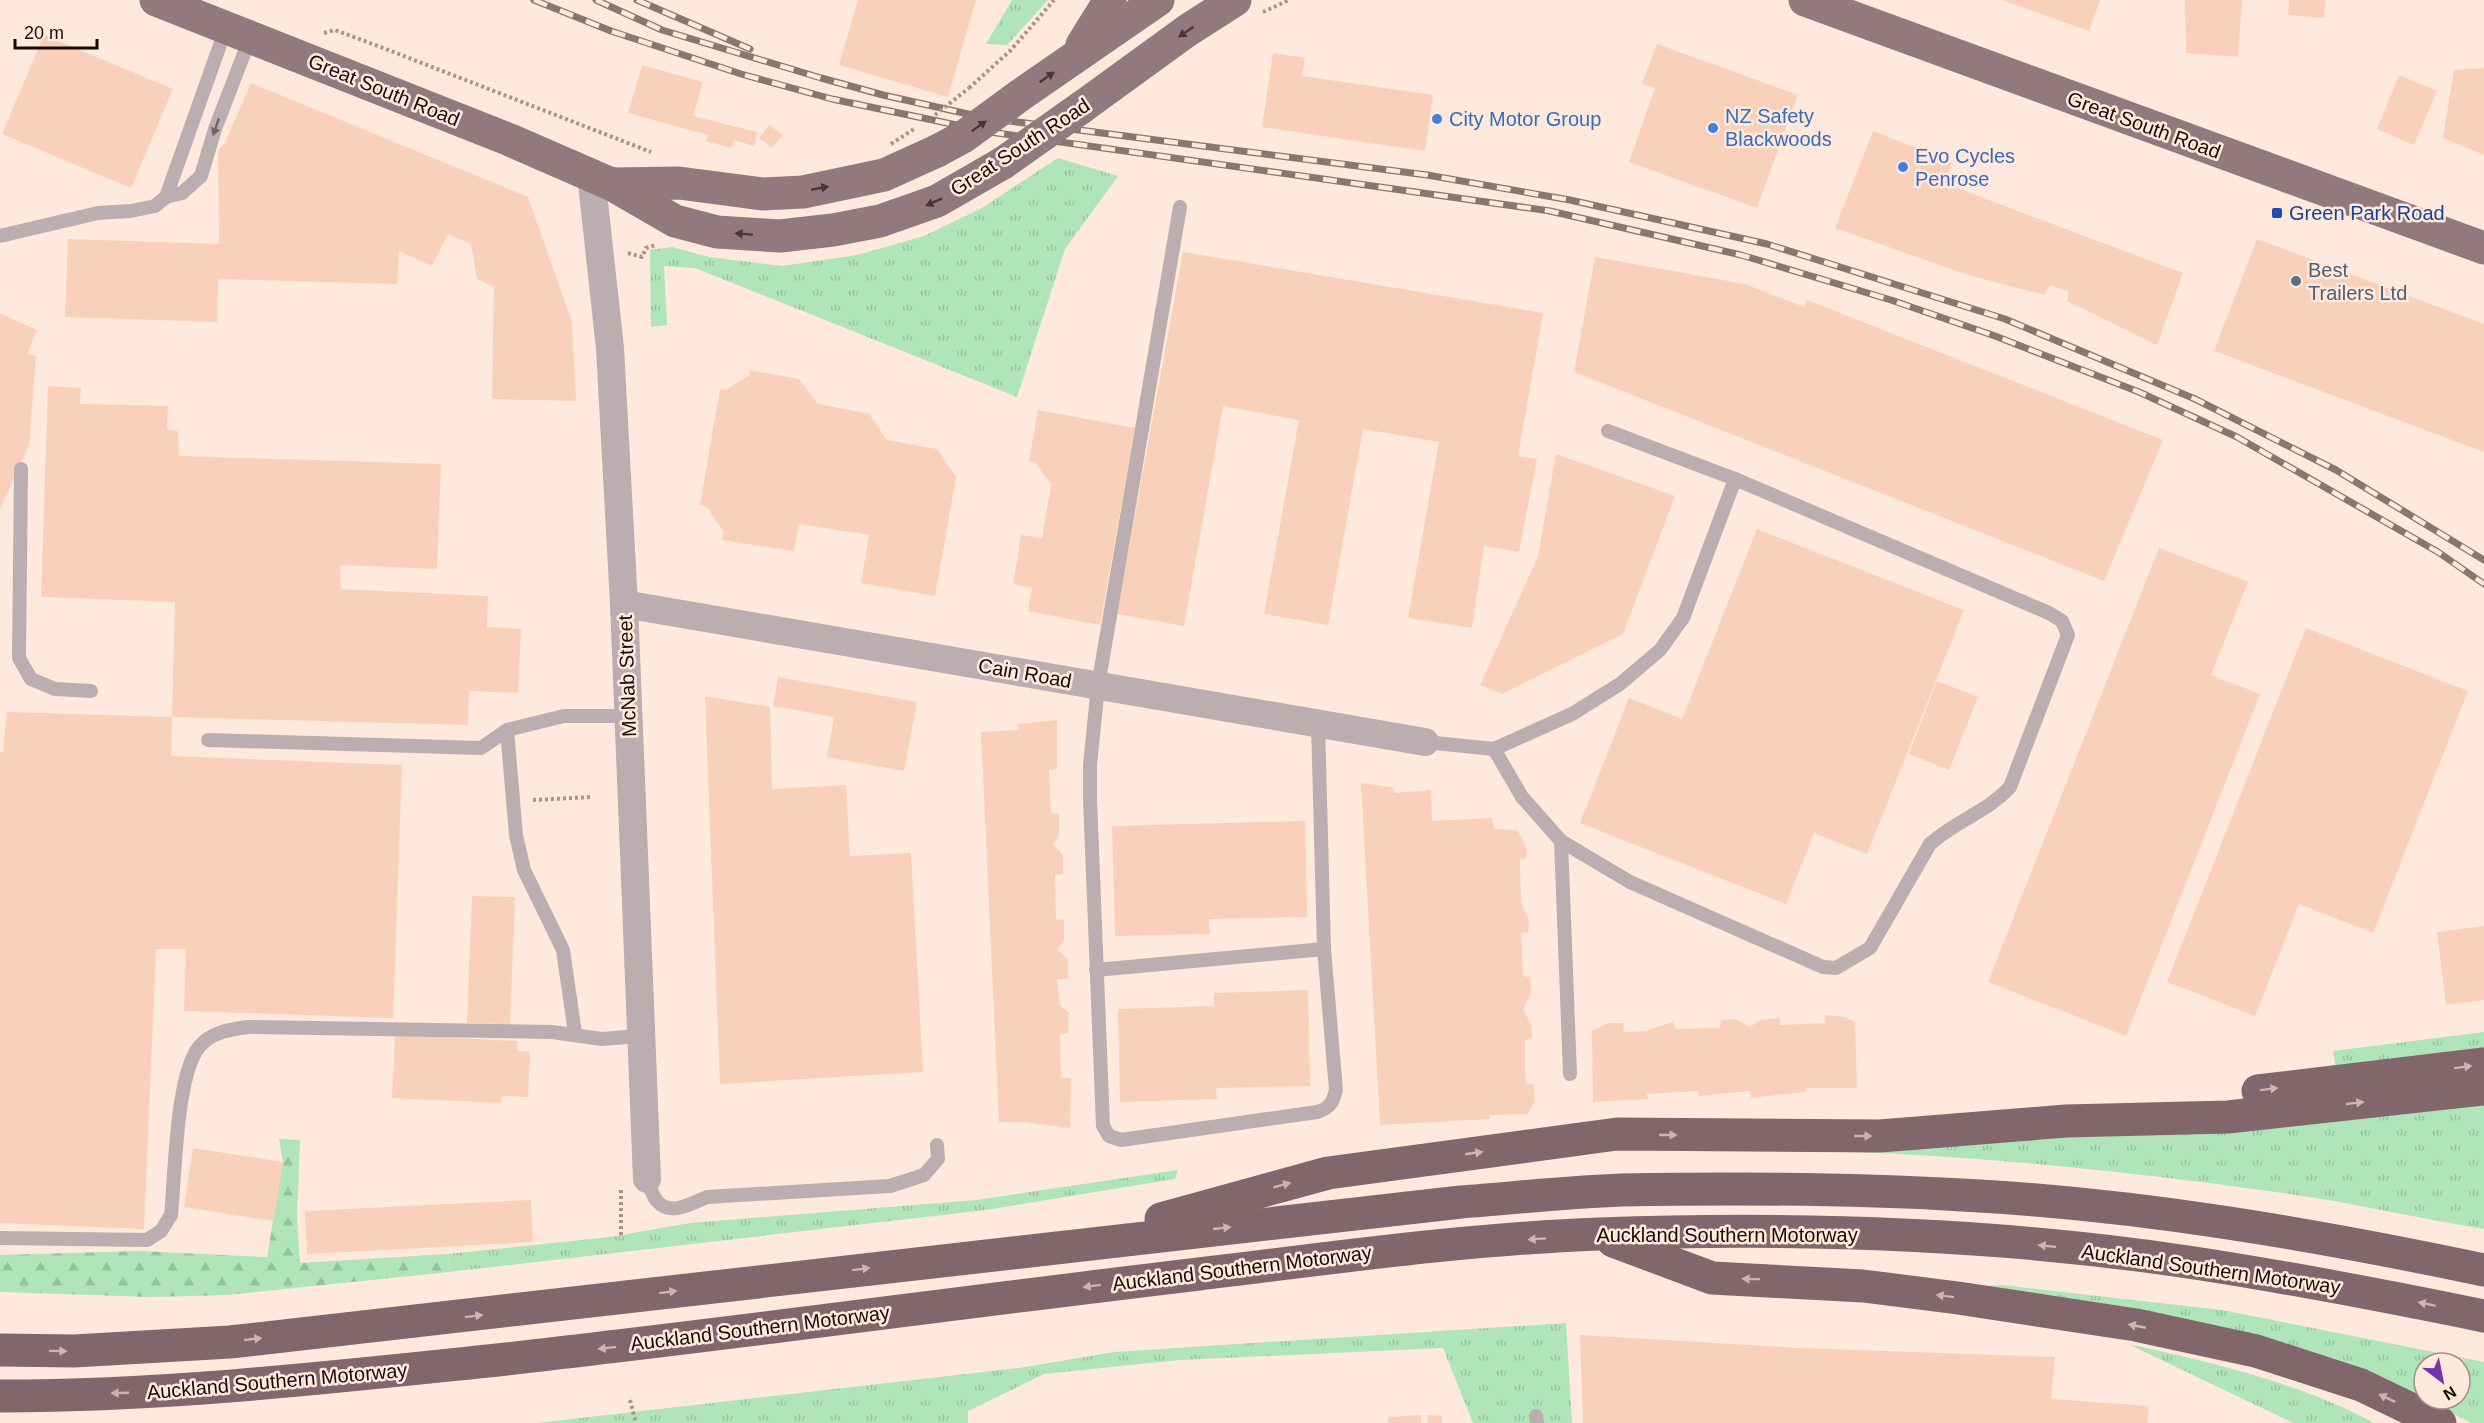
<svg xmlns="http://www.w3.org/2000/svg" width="2484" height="1423" font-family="Helvetica,sans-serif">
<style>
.grass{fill:url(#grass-tufts)}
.forest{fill:url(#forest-firs)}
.building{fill:#f9d0b9}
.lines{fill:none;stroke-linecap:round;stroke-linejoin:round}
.path{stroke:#a7958b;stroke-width:4;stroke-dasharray:3 3;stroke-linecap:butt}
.lane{stroke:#bcaeb0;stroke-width:14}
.street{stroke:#bcaeb0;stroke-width:28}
.primary{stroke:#92797d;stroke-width:33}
.highway{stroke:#82666b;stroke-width:33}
.rail-casing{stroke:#87776e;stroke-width:7}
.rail{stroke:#ffe9dc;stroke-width:4.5;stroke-dasharray:14;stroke-linecap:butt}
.path-bridge{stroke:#a7958b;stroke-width:4;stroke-dasharray:3 3;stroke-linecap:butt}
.primary-bridge{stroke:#92797d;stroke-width:33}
.oneway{fill:#473836}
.oneway2{fill:#716564}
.oneway3{fill:#cdb5af}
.shop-dot{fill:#3f7fe0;stroke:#ffe9dc;stroke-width:2}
.transit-dot{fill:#1a4fb4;stroke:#ffe9dc;stroke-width:2}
.service-dot{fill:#5c6f8a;stroke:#ffe9dc;stroke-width:2}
.labels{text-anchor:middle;stroke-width:5;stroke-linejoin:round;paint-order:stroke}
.street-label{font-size:20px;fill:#150c07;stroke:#ffe9dc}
.shop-label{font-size:20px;fill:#366cbe;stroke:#ffe9dc;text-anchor:start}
.transit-label{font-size:20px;fill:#164399;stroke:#ffe9dc;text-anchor:start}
.service-label{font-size:20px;fill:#4e5e75;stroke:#ffe9dc;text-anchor:start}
</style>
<defs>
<pattern id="grass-tufts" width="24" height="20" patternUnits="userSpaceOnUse" patternTransform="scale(1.5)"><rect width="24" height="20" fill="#afe5b8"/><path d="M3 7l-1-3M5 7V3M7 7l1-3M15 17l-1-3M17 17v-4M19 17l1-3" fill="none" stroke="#96c39d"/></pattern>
<pattern id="forest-firs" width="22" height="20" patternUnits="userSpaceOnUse" patternTransform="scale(1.5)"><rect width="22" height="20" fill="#afe5b8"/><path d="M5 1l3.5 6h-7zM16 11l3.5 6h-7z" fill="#96c39d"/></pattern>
</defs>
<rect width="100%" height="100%" fill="#ffe9dc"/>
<!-- grass -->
<g class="grass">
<path d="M1012,0h36l-41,45 -21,-1z"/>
<path d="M1058,158l60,18 -53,73 -48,148 -322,-129 -31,-2 3,59 -16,2 -1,-77 22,-3 37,10 73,9 75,-11 67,-19 56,-27z"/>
<path d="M2484,1032v22l-148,15 -3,-18z"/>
<path d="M2484,1099v130c-67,-11 -134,-27 -201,-36 -149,-21 -300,-37 -451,-42z"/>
<path d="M1178,1170l-3,9 -189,31 -537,62 -1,-18 162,-17 80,-14 286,-23z"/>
<path d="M2002,1285l220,25 262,52v61h-13l-44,-24h33v-36h-36v35l-437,-112z"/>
<path d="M1566,1323l6,100h-99l-30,-75 -263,12 -136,14 -76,37v12h-431l482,-55 95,-16z"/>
<path d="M2128,1344c82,18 173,39 246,79h-81z"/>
</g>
<!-- forest -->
<path class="forest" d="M279,1139l21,1 -3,78 3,45 148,-9 1,18 -221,23 -77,2 -151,-5v-37l139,-4 128,6 16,-95z"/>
<!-- building -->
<g class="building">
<path d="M858,0h118l-28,97 -109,-32z"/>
<path d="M2002,0h98l-11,31z"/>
<path d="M2185,0h57l-4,57 -52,-4z"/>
<path d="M2289,0h37l-2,18 -36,-3z"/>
<path d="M44,35l129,54 -42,99 -129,-54z"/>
<path d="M1657,44l141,51 -41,113 -128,-46 26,-74 -13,-4z"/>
<path d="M1273,53l32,5 -3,18 131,19 -8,56 -163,-24z"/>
<path d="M642,65l61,17 -10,34 64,16 -3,14 -20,-6 -3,8 -25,-7 2,-6 -80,-22z"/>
<path d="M2484,68v87l-41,-17 11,-68z"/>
<path d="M2399,75l38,16 -23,54 -37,-16z"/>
<path d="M251,83l277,114 44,125 4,79 -84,-2 2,-112 -17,-8 -6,-35 -23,-10 -16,32 -33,-15 -2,33 -179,-5 -1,43 -152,-5 3,-78 151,5 -1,-94 7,-7z"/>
<path d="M769,125l14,10 -11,13 -13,-10z"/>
<path d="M1873,131l79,31 -8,21 239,90 -26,72 -90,-44 2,-9 -19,-7 -6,10 -76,-20 -133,-47z"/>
<path d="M2257,239l227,85v128l-270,-101z"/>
<path d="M1183,252l360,61 -25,143 19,3 -18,93 -35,-6 -12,82 -64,-10 31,-176 -76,-13 -35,196 -64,-11 35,-194 -76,-14 -39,220 -67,-12z"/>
<path d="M1595,257l150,27 59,23 3,-7 356,140 -59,141 -530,-209z"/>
<path d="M0,313l37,17 -10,24 9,2 -7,89 -29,64z"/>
<path d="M749,370l50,9 19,25 51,10 18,26 50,9 19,28 -21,119 -74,-13 8,-48 -70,-11 -5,27 -72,-11 1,-9 -16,-24 -7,-2 20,-116 6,1 24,-15z"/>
<path d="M48,386l33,2 -1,16 88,2 -1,23 11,2 1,25 262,8 -4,105 -97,-4 1,24 147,7 -1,31 34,2 -3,64 -49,-2 -1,34 -296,-8 3,-115 -134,-5z"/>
<path d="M1038,410l97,18 -35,197 -72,-14 4,-23 -19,-4 8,-49 21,3 9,-53 -16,-23 -6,-1z"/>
<path d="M1556,454l119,42 -52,138 -121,60 -22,-9 58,-129z"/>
<path d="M1757,529l207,81 -97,244 -53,-21 -28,71 -206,-81 49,-125 53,21z"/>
<path d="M2159,548l89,34 -37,93 49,19 -134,342 -138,-54z"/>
<path d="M2306,628l162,63 -95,242 -74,-29 -44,112 -88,-34z"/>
<path d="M778,677l139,25 -13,69 -77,-14 7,-40 -61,-11z"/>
<path d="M1937,681l41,16 -29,73 -40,-16z"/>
<path d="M705,696l65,11 2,82 74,-4 4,71 61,-3 12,219 -203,12z"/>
<path d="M7,712l165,5 -1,39 231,9 -9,253 -209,-7 2,-62h-30l-12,280 -144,-6v-471h3z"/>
<path d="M1057,720v49l-8,1 2,43 8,1v20l-6,11 10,9v20l-8,1 1,45 8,-1v22l-7,9 11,9v20h-11l3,26 9,8 -1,20 -8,2 1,43h10l-1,50 -46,-6h-25l-18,-390 38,-2 -1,-6z"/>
<path d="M1361,783l31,4 3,6 36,-3 1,31 60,-3 2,11 23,1 7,12 3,11 -2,6h-5l1,44 7,15 1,8 -1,7 -7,-1 2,44 7,1 1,17 -8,15 8,15 1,14 -7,2v23l1,21h7l2,16 -7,14 -38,1v4l-110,6z"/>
<path d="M1305,821l2,96 -98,2 1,15 -95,2 -3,-110z"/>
<path d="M472,896l43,1 -5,127 -43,-1z"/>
<path d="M2484,926v74l-38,5 -9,-73z"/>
<path d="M1308,990l2,96 -94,2 1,11 -97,3 -2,-93 96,-3v-13z"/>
<path d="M1824,1015l20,2 11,5 2,66h-51v4l-55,6 -1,-7 -51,5 -1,-5 -52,3 3,5 -56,3 -1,-71 17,-8h14l1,9 21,-1 28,-9 3,7 44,-1 1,-8 14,-1 15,8 11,-7 19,-2v7l46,-2z"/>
<path d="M395,1035l122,6v10l13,1 -2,45 -26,-1 -1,7 -109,-5z"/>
<path d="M193,1148l90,14 -9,59 -90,-14z"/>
<path d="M531,1200l2,42 -226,12 -2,-43z"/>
<path d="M1580,1335l219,13 256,9 -4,42 98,7 -2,17h-564z"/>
<path d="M1421,1415v8h-33v-6z"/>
<path d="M1427,1415l15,1v7h-14z"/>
</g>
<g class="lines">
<!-- path -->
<g class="path">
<path d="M1263,12l26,-12"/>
<path d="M324,33l11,-3 43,16 273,106"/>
<path d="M969,88l42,-38 43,-50"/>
<path d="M628,253l14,4 4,-9 10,-3"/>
<path d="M533,800l59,-3"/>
<path d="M621,1190v47"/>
<path d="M630,1400l6,23"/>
</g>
<!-- lane -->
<g class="lane">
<path d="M166,197l60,-169"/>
<path d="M1180,207l-82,479 -8,79v34l13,327 6,10 12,4 196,-28c13,-4 16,-10 19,-22l-12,-141 -6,-226"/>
<path d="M0,236l98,-23 33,-2 24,-5 11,-9 16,-4 19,-17 14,-47 35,-91"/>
<path d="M21,469l-2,189 12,21 24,10 36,2"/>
<path d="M507,730l9,105 8,35 39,80 12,83"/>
<path d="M208,740l273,8 26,-18 57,-14h64"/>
<path d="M1425,742l69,7 78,-35 48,-30 40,-34 23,-32 52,-139"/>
<path d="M1494,749l28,48 39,44 69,41 193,85 13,1 34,-20 60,-104c24,-22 57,-32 80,-57l58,-152 -6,-14 -13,-8 -314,-134 -127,-48"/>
<path d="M1561,841l9,233"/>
<path d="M1096,970l228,-21"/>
<path d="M647,1179c3,6 5,17 10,22 14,16 35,2 50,-4l183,-11 34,-11 14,-16 -1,-14"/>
<path d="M0,1238l147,2 14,-9 10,-16c4,-39 5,-140 28,-168 12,-15 32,-18 50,-20l303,5 50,7 37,-3"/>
<path d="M1536,1416l1,7"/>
</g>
<!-- street -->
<g class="street">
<path d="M591,175l19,173 14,256 23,575"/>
<path d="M624,604l801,138"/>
</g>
<!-- primary -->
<g class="primary">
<path d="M156,0l354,140 101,44 64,37 42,11 63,4 53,-6 47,-9 57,-20 66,-38"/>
<path d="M1805,0l679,248"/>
<path d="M1082,45l28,-45"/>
<path d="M1019,96l139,-96"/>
<path d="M1082,107l106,-77 47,-30"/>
<path d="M611,184l68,-1 83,11 41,-2 81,-17 53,-24"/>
</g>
<!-- highway -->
<g class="highway">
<path d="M2258,1091l226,-27"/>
<path d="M1161,1219l167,-46 289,-39 263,2 186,-15 162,-4 256,-28"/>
<path d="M1613,1241l99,37 151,8 95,12 178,27 120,26 105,34 79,38"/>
<path d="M0,1350l74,1 156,-9 1231,-140c53,-4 107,-10 160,-12 113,-2 228,-2 341,5 176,9 350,39 522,75"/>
<path d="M0,1396c164,0 325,-18 488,-35 237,-26 474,-59 711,-87 133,-16 266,-35 400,-40 195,-7 395,-1 589,28 99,15 198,34 296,54"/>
</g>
<defs>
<g id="rail">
<path d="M534,0l77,31 130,43 91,25 158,33 560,79 191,44 150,45 104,36 144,56 98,45 201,115 46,32"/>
<path d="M596,0l66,30 159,48 62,17 103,23 441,57 143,25 197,44 238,75 190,80 141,71 148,90"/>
<path d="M637,0l113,49"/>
</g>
</defs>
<!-- rail casing -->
<use href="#rail" class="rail-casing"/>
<!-- rail -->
<use href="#rail" class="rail"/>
<!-- path-bridge -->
<g class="path-bridge">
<path d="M935,115l34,-27"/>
<path d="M891,144l23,-15"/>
</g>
<!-- primary-bridge -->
<g class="primary-bridge">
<path d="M937,151l26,-14 56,-41"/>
<path d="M1003,163l79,-56"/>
</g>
</g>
<!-- one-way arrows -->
<defs><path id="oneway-solid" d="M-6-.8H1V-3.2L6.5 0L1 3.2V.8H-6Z" transform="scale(1.5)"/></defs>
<g class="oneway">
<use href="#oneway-solid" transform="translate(1186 32) rotate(145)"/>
<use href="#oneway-solid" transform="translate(1047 77) rotate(-35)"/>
<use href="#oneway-solid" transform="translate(979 126) rotate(-35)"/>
<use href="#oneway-solid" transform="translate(820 188) rotate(-11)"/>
<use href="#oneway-solid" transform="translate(934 202) rotate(156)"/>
<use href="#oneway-solid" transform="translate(744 234) rotate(-176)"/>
</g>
<use class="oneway2" href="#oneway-solid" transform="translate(216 127) rotate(109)"/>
<g class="oneway3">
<use href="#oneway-solid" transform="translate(2463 1067) rotate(-7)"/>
<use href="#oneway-solid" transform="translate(2269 1089) rotate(-7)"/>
<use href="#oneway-solid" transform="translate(2355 1103) rotate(-6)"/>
<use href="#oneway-solid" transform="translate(1668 1135)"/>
<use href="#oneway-solid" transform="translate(1863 1136)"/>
<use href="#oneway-solid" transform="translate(1474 1153) rotate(-8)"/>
<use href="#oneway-solid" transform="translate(1282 1185) rotate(-15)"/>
<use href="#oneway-solid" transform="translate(1222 1228) rotate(-6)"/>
<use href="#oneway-solid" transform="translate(1537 1239) rotate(176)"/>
<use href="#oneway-solid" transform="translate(2047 1246) rotate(-174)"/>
<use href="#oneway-solid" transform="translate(861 1269) rotate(-7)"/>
<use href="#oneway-solid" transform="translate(1751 1279) rotate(-179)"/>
<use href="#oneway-solid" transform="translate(1092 1286) rotate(173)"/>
<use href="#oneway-solid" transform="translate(668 1292) rotate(-7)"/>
<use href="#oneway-solid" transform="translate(1945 1296) rotate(-173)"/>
<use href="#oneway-solid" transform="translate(2427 1304) rotate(-168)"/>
<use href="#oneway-solid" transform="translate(474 1316) rotate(-7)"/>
<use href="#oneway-solid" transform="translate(2137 1326) rotate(-169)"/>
<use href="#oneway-solid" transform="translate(253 1339) rotate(-6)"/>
<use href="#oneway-solid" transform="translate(607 1348) rotate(174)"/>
<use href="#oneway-solid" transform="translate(58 1351) rotate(1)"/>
<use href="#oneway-solid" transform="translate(120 1393) rotate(178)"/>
<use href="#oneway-solid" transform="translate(2387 1398) rotate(-154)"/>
</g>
<!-- markers -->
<g class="shop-dot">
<circle cx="1437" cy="119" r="6"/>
<circle cx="1713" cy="128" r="6"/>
<circle cx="1903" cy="167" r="6"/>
</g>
<rect class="transit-dot" x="2271" y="207" width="12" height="12" rx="3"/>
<circle class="service-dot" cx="2296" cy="281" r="6"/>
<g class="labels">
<!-- street labels -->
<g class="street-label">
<text transform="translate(384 90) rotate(22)" y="7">Great South Road</text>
<text transform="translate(2144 125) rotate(20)" y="7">Great South Road</text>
<text transform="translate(1020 147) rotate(-33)" y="7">Great South Road</text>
<text transform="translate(1025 673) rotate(10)" y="7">Cain Road</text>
<text transform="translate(627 676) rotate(-92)" y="7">McNab Street</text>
<text x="1727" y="1242">Auckland Southern Motorway</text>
<text transform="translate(1242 1268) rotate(-7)" y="7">Auckland Southern Motorway</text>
<text transform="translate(2211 1269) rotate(8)" y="7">Auckland Southern Motorway</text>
<text transform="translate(760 1328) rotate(-7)" y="7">Auckland Southern Motorway</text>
<text transform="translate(277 1381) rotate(-5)" y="7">Auckland Southern Motorway</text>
</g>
<!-- shop labels -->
<g class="shop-label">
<text x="1725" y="123">NZ Safety<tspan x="1725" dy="23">Blackwoods</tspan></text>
<text x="1449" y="126">City Motor Group</text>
<text x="1915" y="163">Evo Cycles<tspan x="1915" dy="23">Penrose</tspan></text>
</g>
<!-- transit labels -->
<g class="transit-label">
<text x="2289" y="220">Green Park Road</text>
</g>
<!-- service labels -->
<g class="service-label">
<text x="2308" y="277">Best<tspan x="2308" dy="23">Trailers Ltd</tspan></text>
</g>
</g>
<!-- north arrow -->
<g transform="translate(2442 1381) rotate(148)"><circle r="28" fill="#ffe9dc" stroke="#a19187" stroke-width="1.5"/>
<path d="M0-4.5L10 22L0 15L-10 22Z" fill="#7035aa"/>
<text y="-9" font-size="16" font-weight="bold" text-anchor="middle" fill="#150c07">N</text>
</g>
<!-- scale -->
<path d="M15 39v9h82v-9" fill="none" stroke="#150c07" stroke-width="3"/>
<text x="24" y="39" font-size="18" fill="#150c07" stroke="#ffe9dc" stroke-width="4.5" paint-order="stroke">20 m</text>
</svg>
